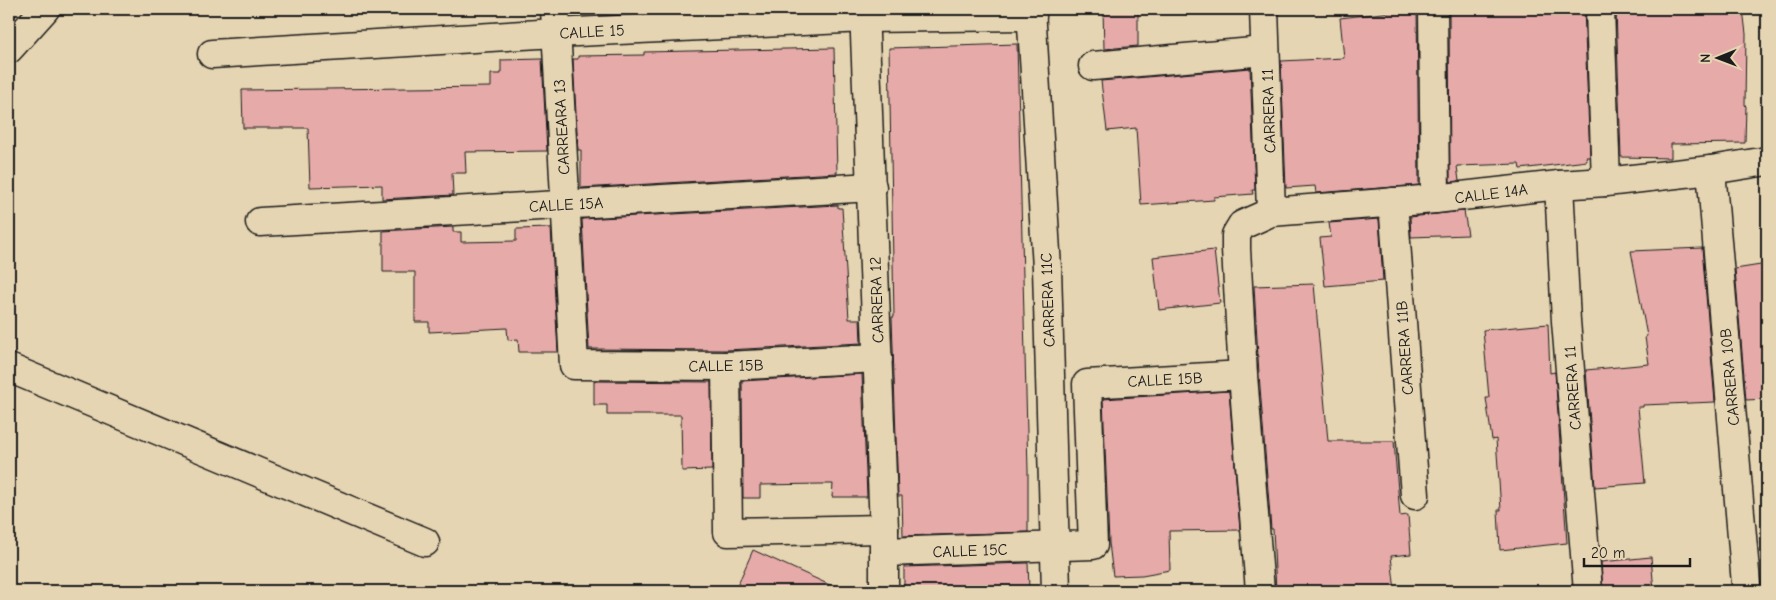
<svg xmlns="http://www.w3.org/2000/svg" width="1776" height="600" font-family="'Comic Neue',sans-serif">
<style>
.building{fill:#e6aaa9;stroke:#1c1c1c}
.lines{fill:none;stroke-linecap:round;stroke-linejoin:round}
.minor-casing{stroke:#1c1c1c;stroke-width:31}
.minor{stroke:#e6d5b2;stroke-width:28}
.labels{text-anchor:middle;stroke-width:5;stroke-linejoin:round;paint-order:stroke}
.street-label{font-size:16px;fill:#1c1c1c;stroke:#e6d5b2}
</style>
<rect width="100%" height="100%" fill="#e6d5b2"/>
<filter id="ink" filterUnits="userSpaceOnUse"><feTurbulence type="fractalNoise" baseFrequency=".02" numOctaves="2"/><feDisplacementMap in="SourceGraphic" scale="10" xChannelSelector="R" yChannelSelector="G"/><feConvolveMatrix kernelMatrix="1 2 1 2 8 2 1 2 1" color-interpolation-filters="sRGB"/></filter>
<g filter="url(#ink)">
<!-- building -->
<g class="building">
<path d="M1103,9h35v37l-34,3z"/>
<path d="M1417,9l2,176 -103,8 -1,-7 -29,2 -5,-127 63,-3 -4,-40z"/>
<path d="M1449,9l116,2v-2h19l6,148h-4l1,4 -67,8 -1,-5 -62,2 2,15 -9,1z"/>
<path d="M1616,9h127l3,25 -1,71 1,1 -1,37 -74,1v14l-50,-1z"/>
<path d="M1017,44l11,427v61l-125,4 -1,-40h-4l-6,-179h2l-5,-269z"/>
<path d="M834,48l3,125 -256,15v-38h-3l-5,-91h5v-3l66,-1v-3z"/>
<path d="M542,59l5,92 -82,1 1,21h-14l1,22 -71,4v-14l-72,2 -2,-59h-65l-1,-38 249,-3v-13h10v-14z"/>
<path d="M1250,68l5,122h-3l1,4 -39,3v3l-73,5 -5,-77 -29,3 -6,-50z"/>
<path d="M838,205v3h4l7,111h11l1,24 -135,7 -137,-1 -7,-130z"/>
<path d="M1464,211l4,24 -57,2 -1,-20z"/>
<path d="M1379,219l4,62 -58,5 -5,-48 11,-1 -2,-14z"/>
<path d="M453,227v5h8v10l55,-1v-12l35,-1 7,124h-39l-1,-13 -10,1 -1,-12 -78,4v-10h-14v-50h-32v-41z"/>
<path d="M1702,248l13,154 -72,3v2h-5l7,76 -50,4 -9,-117 63,-6 -4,-27 2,-1 -16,-85z"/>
<path d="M1214,250l6,53 -61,7 -6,-53z"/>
<path d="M1767,264v135l-21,1 -11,-131z"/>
<path d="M1314,284l14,157h66l6,75 8,-1 3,39 -20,2 4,35h-119l-3,-62h-2l-12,-155 -5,-88z"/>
<path d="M1548,324l2,49 5,-1 12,171 -67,7 -2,-40h3l-5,-71 -4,1 -6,-42h3l-6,-68z"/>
<path d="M862,374l5,123h-35l1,-13h-12l-61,1v13h-17l-1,-117z"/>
<path d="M594,381l117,1 1,88 -30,1 -1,-56h-74v-10h-13z"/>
<path d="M1229,391l11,139 -71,1 1,39 -28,5 -29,1 -4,-33 -6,-144z"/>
<path d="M753,550l90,41h-108z"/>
<path d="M1651,557l3,34h-51l-2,-29z"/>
<path d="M1028,563l1,26h-14v2h-111v-24z"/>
</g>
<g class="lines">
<defs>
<g id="minor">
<path d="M555,9l19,356 152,1 152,-8"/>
<path d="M864,9l20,520v62"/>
<path d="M1031,9l16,259 9,323"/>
<path d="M1264,9l7,203"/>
<path d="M1433,9l2,190"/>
<path d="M1600,9l6,173"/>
<path d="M9,49l36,-40"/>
<path d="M212,54l344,-21 309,-15 167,-2"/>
<path d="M1093,66l172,-15"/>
<path d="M1711,170l35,414"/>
<path d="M1559,185l7,136 22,270"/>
<path d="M1393,202l22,293"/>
<path d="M260,222l612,-35"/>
<path d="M726,366l2,166 156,-3"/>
<path d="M9,368l416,174"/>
<path d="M884,552l209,-7 -6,-161 156,-9"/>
<path d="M1260,591l-17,-216 -7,-126v-14l6,-10 29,-13 164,-13 124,-14 47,-3 105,-12 56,-9"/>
</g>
</defs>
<!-- minor casing -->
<use href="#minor" class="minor-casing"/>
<!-- minor -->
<use href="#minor" class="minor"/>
</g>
</g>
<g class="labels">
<!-- street labels -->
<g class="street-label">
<text transform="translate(592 31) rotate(-3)" y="6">CALLE 15</text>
<text transform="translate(1268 111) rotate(-92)" y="6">CARRERA 11</text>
<text transform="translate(561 127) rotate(-93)" y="6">CARREARA 13</text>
<text transform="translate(1491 193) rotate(-7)" y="6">CALLE 14A</text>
<text transform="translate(566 204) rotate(-3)" y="6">CALLE 15A</text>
<text transform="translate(876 300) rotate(-92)" y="6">CARRERA 12</text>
<text transform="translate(1047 300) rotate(-92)" y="6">CARRERA 11C</text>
<text transform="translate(1404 348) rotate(-94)" y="6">CARRERA 11B</text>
<text transform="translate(726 365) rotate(-1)" y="6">CALLE 15B</text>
<text transform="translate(1729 377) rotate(-95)" y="6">CARRERA 10B</text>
<text transform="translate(1165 379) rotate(-3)" y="6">CALLE 15B</text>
<text transform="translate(1572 388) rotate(-94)" y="6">CARRERA 11</text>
<text transform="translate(970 550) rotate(-2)" y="6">CALLE 15C</text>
</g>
</g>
<!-- margin -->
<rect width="1776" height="600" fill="none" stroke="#e6d5b2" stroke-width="30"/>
<rect x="15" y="15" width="1746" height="570" fill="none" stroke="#1c1c1c" stroke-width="2" filter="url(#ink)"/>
<!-- north arrow -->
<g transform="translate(1718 58) rotate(269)" stroke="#e6d5b2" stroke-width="4" paint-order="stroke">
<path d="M0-4L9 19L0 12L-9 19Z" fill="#1c1c1c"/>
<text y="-8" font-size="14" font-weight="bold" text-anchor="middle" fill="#1c1c1c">N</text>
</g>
<!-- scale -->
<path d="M1584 558v8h106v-8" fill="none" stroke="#1c1c1c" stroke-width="2.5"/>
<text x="1591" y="558" font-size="15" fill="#1c1c1c" stroke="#e6d5b2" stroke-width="4" paint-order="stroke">20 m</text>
</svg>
